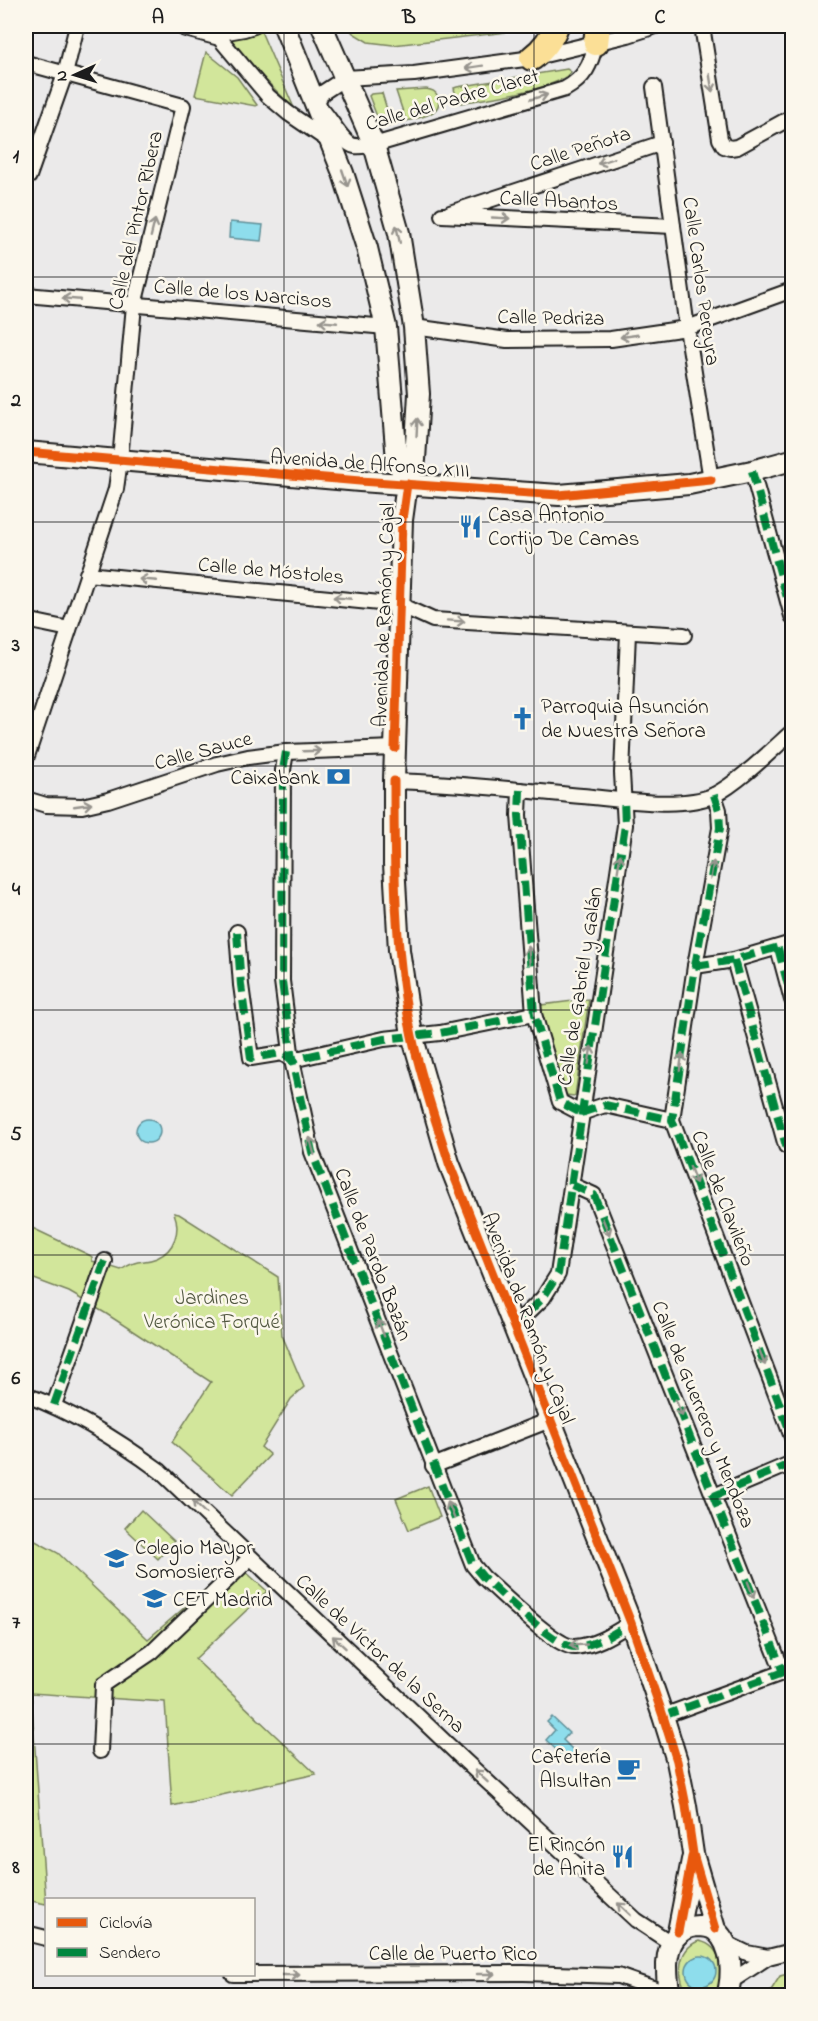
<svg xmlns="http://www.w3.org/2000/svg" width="818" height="2021" font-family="'Indie Flower',sans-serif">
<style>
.green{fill:#d2e69b;stroke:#77815c;stroke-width:1.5}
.water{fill:#8eddec;stroke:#609099;stroke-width:1.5}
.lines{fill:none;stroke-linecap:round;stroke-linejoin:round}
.street-casing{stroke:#1c1c1c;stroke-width:18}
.secondary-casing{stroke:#1c1c1c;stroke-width:24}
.highway-casing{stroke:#1c1c1c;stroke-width:28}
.street{stroke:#fbf7ec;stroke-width:14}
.secondary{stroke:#fbf7ec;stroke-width:20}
.highway{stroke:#fbdf96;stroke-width:24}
.quiet{stroke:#00873e;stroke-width:8;stroke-dasharray:15 8;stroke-linecap:butt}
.cycleway-casing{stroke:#fbf7ec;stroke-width:13}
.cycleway{stroke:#e8590c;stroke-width:9}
.oneway{stroke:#97948e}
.grid{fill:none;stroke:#1c1c1c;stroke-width:1.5;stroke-opacity:0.55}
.labels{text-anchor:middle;stroke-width:5;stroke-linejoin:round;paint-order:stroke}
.street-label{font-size:21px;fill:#1c1c1c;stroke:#fbf7ec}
.poi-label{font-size:21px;fill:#1c1c1c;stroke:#fbf7ec;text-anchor:start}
.park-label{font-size:21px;fill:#535942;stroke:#fbf7ec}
.neatline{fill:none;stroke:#1c1c1c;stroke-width:2}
.grid-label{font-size:20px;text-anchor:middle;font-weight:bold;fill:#1c1c1c}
</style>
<rect width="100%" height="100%" fill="#ebeaea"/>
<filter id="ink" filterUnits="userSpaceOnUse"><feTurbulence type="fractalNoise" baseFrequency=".0167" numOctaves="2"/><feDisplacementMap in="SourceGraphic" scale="12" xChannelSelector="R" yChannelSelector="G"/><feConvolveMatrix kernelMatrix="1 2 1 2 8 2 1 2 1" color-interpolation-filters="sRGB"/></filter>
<g filter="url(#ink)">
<!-- green -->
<g class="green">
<path d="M347,26h176l-5,5 -125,14 -25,-3 -15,-9z"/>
<path d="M260,29l34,79c-25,-23 -47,-49 -72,-72l23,1z"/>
<path d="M206,52l31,25 20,28 -1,1 -61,-11z"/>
<path d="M567,69l4,3c-13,18 -86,26 -110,31l-4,-1 -3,-14 3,-1z"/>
<path d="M426,89c6,1 10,2 12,8 6,18 -21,21 -32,24l-10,-30z"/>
<path d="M382,93l10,33 -11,1 -12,-31 2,-2z"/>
<path d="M589,999l-14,97 -10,-1 -22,-74 -2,-16z"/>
<path d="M174,1213l5,1 99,63 4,58 22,52 -13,12 -30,48 9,8 -38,40 -60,-53 39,-60 -106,-69 -36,-21 -43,-16v-51l63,30 3,2v4l29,9c17,-12 21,-6 36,-12 18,-8 24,-28 17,-45z"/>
<path d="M428,1486l12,31 -31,13 -13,-31z"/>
<path d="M141,1510l33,31 -16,18 -33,-31z"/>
<path d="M26,1536l32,17 90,86 88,-76 31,28 -72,68 121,115 -144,32 -7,-104 -134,-9 15,211 -20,-4z"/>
<path d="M699,1941c25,5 26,36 15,54h-24c-15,-15 -13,-47 9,-54z"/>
<path d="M792,1973v22h-24l12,-19z"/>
</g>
<!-- water -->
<g class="water">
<path d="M230,222l33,3 -2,16 -32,-3z"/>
<circle cx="148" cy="1131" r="12"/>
<path d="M552,1717l17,16 -6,7 14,14 -8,8 -23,-22 9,-10 -8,-8z"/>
<circle cx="701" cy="1971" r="15"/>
</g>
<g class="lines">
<defs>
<g id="street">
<path d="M702,26l18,113 4,7 6,2 7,-1 55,-30"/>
<path d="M216,34l52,62 20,17 41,28"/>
<path d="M216,34l28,-5 10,-3"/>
<path d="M596,43c-5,21 -11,35 -31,46l-191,56c-6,0 -13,2 -19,1 -14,-2 -25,-32 -39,-42l6,-11 23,-15 69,-4 118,-16 96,-23 28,-9"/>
<path d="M26,63l157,43 -49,199 -14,155 -4,29 -90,270"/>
<path d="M654,87l33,241 24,152"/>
<path d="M26,176h3l36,-102 12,-48"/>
<path d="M450,213l212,-70"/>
<path d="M442,215l231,11"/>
<path d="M26,295l360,32"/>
<path d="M414,327l93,13 104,-1 76,-11 105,-38"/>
<path d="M752,471l40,145"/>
<path d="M87,574l313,31 33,15 251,15"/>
<path d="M26,620l43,9"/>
<path d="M286,752l-3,18 -1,211 10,79 20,92 161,413 10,12c17,15 73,71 92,70 22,-2 38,-13 56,-24"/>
<path d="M394,781c63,2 125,9 188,15 35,3 101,14 132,-1 23,-11 58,-45 78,-63"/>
<path d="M520,790l-1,25 15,199 26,88 21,11"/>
<path d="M714,795l5,15 1,18 -25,138 -23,154 120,317"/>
<path d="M26,799l20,6 36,1 26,-6 109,-36 31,-7 38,-5 109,-4"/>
<path d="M237,932l4,53 10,73 31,-5 10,7 92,-21 56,-6 94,-19"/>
<path d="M778,948l14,52"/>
<path d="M734,960l52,186 6,-2"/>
<path d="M695,966l39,-6 58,-17"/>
<path d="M581,1113l24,-8 67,15"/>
<path d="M572,1185l22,10 189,477"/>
<path d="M513,1327l30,-29 15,-24 67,-449 -3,-52 6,-140"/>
<path d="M26,1395c49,18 92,45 134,76l304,289 172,160 35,23"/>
<path d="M54,1405l51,-144"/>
<path d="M433,1466l117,-46"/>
<path d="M714,1496l78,-33"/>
<path d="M663,1716l120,-44 9,-11"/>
<path d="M100,1751l3,-66 49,-33 98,-94"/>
<path d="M26,1933l20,5"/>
<path d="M724,1942l23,11 21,4"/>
<path d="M233,1974l291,-1 94,3 52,18"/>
<path d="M730,1982l38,-25 24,-6"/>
</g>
<g id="secondary">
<path d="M186,26l30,8"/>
<path d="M284,26l59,147 24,75 19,79 11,133 10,24"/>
<path d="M322,26l52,119 25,88 15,94 5,67 -4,66 -8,24 -5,36 -8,261v83l5,86 13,85 37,128 182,460 32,93 14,45 9,45 7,48 22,75"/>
<path d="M26,452l334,29 199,14 130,-11 63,-13 40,-11"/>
<path d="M678,1932l14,-72"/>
<path d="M671,1996c-4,-11 -4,-21 -4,-32 1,-20 9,-37 31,-38 6,0 13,1 18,5 17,15 17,45 11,65"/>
</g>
<g id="highway">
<path d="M596,43l2,-17"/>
<path d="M532,58c12,-9 19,-18 24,-32"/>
</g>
</defs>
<!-- street casing -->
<use href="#street" class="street-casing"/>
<!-- secondary casing -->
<use href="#secondary" class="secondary-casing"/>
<!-- highway casing -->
<use href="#highway" class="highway-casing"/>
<!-- street -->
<use href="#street" class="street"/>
<!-- secondary -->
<use href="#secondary" class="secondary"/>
<!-- highway -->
<use href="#highway" class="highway"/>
<!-- quiet -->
<g class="quiet">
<path d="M752,471l40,145"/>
<path d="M286,752l-3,18 -1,211 10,79 20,92 161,413 10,12c17,15 73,71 92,70 22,-2 38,-13 56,-24"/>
<path d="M520,790l-1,25 15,199 26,88 21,11"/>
<path d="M714,795l5,15 1,18 -25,138 -23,154 120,317"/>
<path d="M237,932l4,53 10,73 31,-5 10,7 92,-21 56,-6 94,-19"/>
<path d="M778,948l14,52"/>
<path d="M734,960l52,186 6,-2"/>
<path d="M695,966l39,-6 58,-17"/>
<path d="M581,1113l24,-8 67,15"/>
<path d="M572,1185l22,10 189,477"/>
<path d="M513,1327l30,-29 15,-24 67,-449 -1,-26"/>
<path d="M54,1405l51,-144"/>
<path d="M714,1496l78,-33"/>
<path d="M663,1716l120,-44 9,-11"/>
</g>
<defs>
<g id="cycleway">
<path d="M26,452l334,29 199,14 152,-15"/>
<path d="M395,748l7,-228 5,-36"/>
<path d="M394,781c0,85 0,171 18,255 9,43 24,85 37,127l182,460 32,93 14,45 9,45 7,48 22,75"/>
<path d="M678,1932l14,-75"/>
</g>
</defs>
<!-- cycleway casing -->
<use href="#cycleway" class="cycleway-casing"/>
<!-- cycleway -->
<use href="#cycleway" class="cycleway"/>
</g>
<!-- one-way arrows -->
<defs><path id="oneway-shaft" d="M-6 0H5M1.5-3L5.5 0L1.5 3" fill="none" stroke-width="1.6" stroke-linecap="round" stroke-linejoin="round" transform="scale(1.5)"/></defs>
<g class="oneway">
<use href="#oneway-shaft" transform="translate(474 67) rotate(171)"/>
<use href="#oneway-shaft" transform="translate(711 83) rotate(81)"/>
<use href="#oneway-shaft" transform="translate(539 97) rotate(-16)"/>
<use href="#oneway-shaft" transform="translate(606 161) rotate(162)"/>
<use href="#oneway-shaft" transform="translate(345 178) rotate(71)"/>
<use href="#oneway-shaft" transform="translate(501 218) rotate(3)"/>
<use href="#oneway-shaft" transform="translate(153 228) rotate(-76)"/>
<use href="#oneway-shaft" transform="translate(398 234) rotate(-102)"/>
<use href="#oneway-shaft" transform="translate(71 299) rotate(-175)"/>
<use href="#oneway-shaft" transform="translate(328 322) rotate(-175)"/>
<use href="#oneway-shaft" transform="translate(629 336) rotate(172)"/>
<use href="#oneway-shaft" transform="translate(417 427) rotate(-87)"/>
<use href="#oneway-shaft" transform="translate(148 580) rotate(-175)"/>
<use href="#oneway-shaft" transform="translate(342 598) rotate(-175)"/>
<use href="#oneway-shaft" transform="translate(456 621) rotate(4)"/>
<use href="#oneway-shaft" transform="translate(312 751) rotate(-2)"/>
<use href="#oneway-shaft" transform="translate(83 805) rotate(-8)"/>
<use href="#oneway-shaft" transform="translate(619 863) rotate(-81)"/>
<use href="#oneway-shaft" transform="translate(712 870) rotate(-80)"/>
<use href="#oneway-shaft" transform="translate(529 955) rotate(-94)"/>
<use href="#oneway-shaft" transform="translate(590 1055) rotate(-81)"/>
<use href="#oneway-shaft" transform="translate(681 1062) rotate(-82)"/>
<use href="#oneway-shaft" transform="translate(312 1146) rotate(-105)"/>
<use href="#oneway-shaft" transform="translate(693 1175) rotate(69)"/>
<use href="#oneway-shaft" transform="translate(606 1227) rotate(68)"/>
<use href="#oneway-shaft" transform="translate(381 1328) rotate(-111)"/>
<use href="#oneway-shaft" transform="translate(762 1357) rotate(69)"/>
<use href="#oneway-shaft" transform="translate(679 1408) rotate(68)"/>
<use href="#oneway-shaft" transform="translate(199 1507) rotate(-136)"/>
<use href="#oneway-shaft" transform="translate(451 1510) rotate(-112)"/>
<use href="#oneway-shaft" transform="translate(751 1590) rotate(69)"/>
<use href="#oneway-shaft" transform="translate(339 1642) rotate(-137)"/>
<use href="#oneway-shaft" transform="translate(578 1645) rotate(177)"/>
<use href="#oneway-shaft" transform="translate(481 1776) rotate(-137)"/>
<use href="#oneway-shaft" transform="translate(624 1909) rotate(-137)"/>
<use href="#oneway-shaft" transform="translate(486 1974)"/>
<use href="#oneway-shaft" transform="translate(291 1975)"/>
</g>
</g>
<!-- grid -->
<path class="grid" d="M284,26v1970M534,26v1970M26,277h766M26,522h766M26,766h766M26,1010h766M26,1255h766M26,1499h766M26,1744h766"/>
<!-- icons -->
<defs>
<symbol id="restaurant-bare" viewBox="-9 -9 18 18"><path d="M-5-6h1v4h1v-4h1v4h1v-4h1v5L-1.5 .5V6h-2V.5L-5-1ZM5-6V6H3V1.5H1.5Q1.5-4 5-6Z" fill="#1f6fb2" stroke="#fbf7ec" stroke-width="2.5" paint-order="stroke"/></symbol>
<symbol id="church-bare" viewBox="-9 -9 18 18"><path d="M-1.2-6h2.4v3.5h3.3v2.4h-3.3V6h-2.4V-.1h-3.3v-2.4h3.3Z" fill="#1f6fb2" stroke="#fbf7ec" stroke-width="2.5" paint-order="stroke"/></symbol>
<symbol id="bank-bare" viewBox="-9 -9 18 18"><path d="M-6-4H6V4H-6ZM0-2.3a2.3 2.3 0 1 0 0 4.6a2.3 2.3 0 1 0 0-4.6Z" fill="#1f6fb2" stroke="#fbf7ec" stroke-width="2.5" paint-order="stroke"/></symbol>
<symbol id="university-bare" viewBox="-9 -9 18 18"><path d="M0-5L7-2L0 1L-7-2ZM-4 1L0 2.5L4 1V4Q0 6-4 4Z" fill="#1f6fb2" stroke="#fbf7ec" stroke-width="2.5" paint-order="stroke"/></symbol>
<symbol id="cafe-bare" viewBox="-9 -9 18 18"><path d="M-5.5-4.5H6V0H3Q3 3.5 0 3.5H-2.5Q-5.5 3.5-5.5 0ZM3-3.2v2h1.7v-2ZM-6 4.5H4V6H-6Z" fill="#1f6fb2" stroke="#fbf7ec" stroke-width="2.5" paint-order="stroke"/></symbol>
</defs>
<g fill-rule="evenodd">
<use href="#restaurant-bare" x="454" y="510" width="33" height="33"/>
<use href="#church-bare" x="506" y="702" width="33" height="33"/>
<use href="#bank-bare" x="322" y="760" width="33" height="33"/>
<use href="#university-bare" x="100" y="1542" width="33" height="33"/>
<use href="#university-bare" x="138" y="1582" width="33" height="33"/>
<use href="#cafe-bare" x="612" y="1752" width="33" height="33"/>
<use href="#restaurant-bare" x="606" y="1840" width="33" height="33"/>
</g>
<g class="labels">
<!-- street labels -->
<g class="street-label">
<text transform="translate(452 99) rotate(-16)" y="7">Calle del Padre Claret</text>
<text transform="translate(580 148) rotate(-18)" y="7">Calle Peñota</text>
<text transform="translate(559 200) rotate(3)" y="7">Calle Abantos</text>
<text transform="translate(135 220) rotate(-77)" y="7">Calle del Pintor Ribera</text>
<text transform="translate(702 281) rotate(82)" y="7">Calle Carlos Pereyra</text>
<text transform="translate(243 293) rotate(5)" y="7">Calle de los Narcisos</text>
<text transform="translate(551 317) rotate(1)" y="7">Calle Pedriza</text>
<text transform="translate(370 463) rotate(4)" y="7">Avenida de Alfonso XIII</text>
<text transform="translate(271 570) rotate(5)" y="7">Calle de Móstoles</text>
<text transform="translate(383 615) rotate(-88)" y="7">Avenida de Ramón y Cajal</text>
<text transform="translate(203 750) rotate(-15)" y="7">Calle Sauce</text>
<text transform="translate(579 986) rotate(-81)" y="7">Calle de Gabriel y Galán</text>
<text transform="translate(724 1198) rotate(69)" y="7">Calle de Clavileño</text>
<text transform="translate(374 1254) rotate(69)" y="7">Calle de Pardo Bazán</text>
<text transform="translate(529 1318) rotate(69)" y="7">Avenida de Ramón y Cajal</text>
<text transform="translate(704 1414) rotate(68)" y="7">Calle de Guerrero y Mendoza</text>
<text transform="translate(381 1653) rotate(43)" y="7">Calle de Víctor de la Serna</text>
<text x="453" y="1960">Calle de Puerto Rico</text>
</g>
<!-- poi labels -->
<g class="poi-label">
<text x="488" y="521">Casa Antonio<tspan x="488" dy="24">Cortijo De Camas</tspan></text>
<text x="541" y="713">Parroquia Asunción<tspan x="541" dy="24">de Nuestra Señora</tspan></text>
<text x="320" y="784" text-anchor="end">Caixabank</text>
<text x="135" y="1554">Colegio Mayor<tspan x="135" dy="24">Somosierra</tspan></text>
<text x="173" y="1606">CET Madrid</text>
<text x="611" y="1763" text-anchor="end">Cafetería<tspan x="611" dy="24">Alsultan</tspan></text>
<text x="605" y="1851" text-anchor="end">El Rincón<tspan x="605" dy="24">de Anita</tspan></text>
</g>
<!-- park labels -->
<g class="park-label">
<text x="212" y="1304">Jardines<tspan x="212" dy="24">Verónica Forqué</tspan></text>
</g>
</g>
<!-- margin -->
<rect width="818" height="2021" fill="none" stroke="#fbf7ec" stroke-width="66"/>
<!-- legend -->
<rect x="45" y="1898" width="210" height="78" fill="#fbf7ec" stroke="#a29f99" stroke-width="1.5"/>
<rect x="57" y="1918" width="30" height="9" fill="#e8590c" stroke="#a29f99" stroke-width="1.5"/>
<text x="99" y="1928" font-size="18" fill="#1c1c1c">Ciclovía</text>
<rect x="57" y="1948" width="30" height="9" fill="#00873e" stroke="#a29f99" stroke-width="1.5"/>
<text x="99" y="1958" font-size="18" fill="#1c1c1c">Sendero</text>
<!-- north arrow -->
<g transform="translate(75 75) rotate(266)" stroke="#fbf7ec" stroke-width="4.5" paint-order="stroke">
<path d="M0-4.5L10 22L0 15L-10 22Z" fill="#1c1c1c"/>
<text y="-9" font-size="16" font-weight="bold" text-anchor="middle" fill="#1c1c1c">N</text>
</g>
<rect x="33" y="33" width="752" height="1955" class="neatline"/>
<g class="grid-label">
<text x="158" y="23">A</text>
<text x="409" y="23">B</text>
<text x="660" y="23">C</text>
<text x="16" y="162">1</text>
<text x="16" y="406">2</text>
<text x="16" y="651">3</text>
<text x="16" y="895">4</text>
<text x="16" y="1140">5</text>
<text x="16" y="1384">6</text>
<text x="16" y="1628">7</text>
<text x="16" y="1873">8</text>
</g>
</svg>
